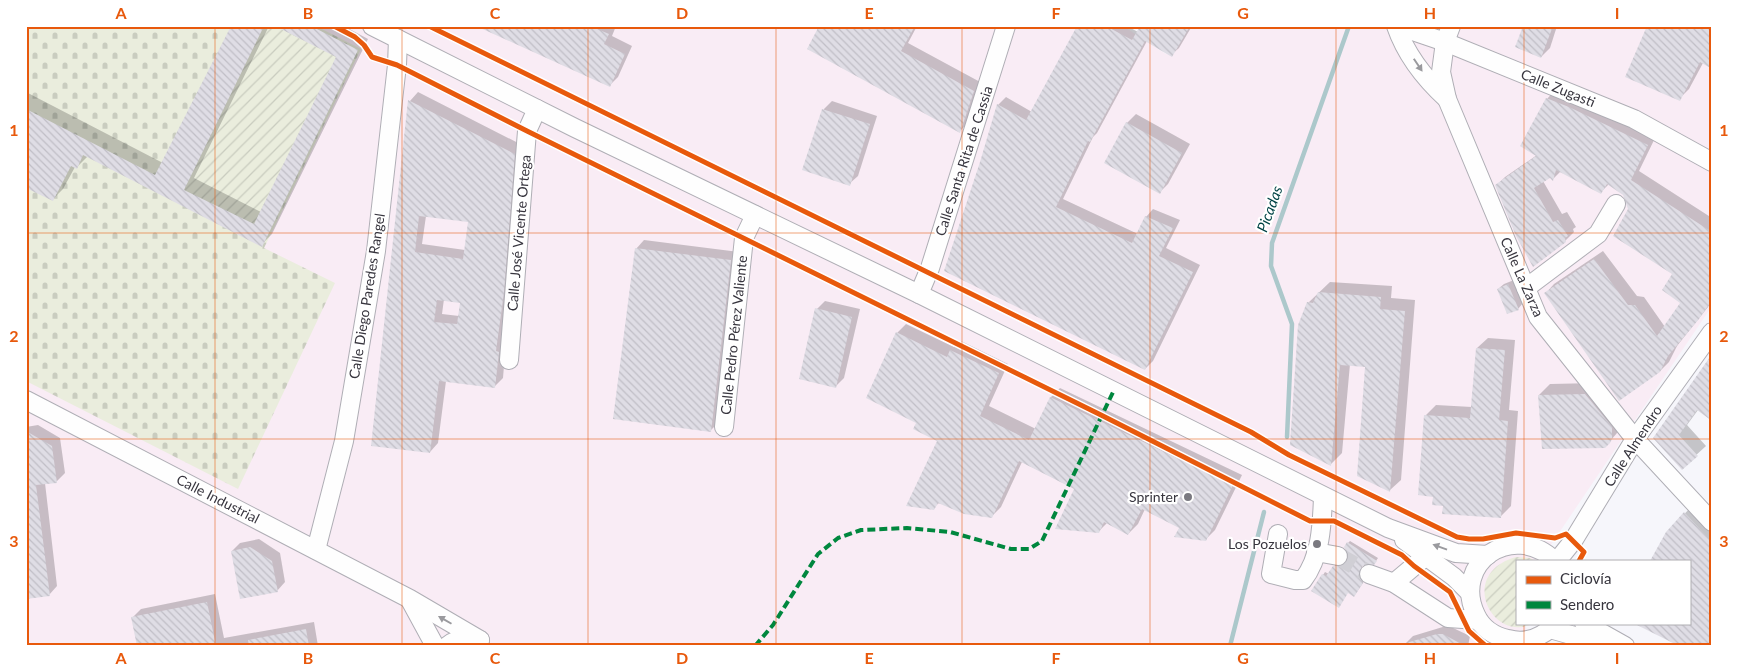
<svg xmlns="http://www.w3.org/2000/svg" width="1738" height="672" font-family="Lato,sans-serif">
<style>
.industrial{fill:#f9ecf5}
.cemetery{fill:url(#cemetery-stones)}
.garden{fill:url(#garden-furrows)}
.shadow{fill:#0003;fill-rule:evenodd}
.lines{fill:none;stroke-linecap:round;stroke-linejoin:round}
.stream{stroke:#acc8cb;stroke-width:4.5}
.building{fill:url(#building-back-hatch);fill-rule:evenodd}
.minor-tunnel{stroke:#d0cfd5;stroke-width:18;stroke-dasharray:18 9;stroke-linecap:butt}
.minor-casing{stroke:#afaeb5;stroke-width:20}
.minor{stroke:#fefefe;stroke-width:18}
.quiet{stroke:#00873e;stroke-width:4;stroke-dasharray:8 4;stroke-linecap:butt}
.cycleway-casing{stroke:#fff;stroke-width:8}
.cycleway{stroke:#e8590c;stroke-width:5}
.oneway{fill:#9a9a9e}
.grid{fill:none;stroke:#e8590c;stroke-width:1;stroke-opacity:0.55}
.poi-dot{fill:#7a7980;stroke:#fff;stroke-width:2}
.labels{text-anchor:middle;stroke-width:4.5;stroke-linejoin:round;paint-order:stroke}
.street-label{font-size:14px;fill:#37353e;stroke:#fff}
.poi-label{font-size:14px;fill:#37353e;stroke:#fff;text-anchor:end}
.water-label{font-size:15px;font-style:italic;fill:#004345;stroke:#fff}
.neatline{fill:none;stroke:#e8590c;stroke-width:2}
.grid-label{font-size:16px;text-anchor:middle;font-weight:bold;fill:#e8590c}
</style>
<defs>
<pattern id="cemetery-stones" width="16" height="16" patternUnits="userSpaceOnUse" patternTransform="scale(1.25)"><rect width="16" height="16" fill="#eaeddd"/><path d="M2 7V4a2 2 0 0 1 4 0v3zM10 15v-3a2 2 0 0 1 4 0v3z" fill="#c9ccbf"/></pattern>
<pattern id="garden-furrows" width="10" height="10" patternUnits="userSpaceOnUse" patternTransform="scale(1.25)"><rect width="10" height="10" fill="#eaeddd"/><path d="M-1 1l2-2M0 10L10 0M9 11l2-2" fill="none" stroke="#c9ccbf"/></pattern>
<pattern id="building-back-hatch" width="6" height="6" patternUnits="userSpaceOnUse" patternTransform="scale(1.25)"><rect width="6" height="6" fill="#dfdde5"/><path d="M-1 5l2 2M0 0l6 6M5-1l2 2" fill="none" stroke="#c0bec6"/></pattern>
</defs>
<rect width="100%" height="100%" fill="#f6f6fb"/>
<!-- industrial -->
<path class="industrial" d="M26,26h1097l43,28 18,-28h528v280l-172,255h-23v62h8l5,23h-1504z"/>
<!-- cemetery -->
<path class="cemetery" d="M26,26h290l45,23 -97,199 71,35 -97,206 -212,-108z"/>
<!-- garden -->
<g class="garden">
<path d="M264,26h11l61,31 -82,167 -70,-34z"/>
<path d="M1516,557l14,1 5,3h-18v62h17c-41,22 -78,-49 -18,-66z"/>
</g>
<!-- shadow -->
<g class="shadow">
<path d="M232,26h37l-75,152 67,34 77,-156 -60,-30h66l24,13 -96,195 -11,11 -173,-89 -12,12 -1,-1 -12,22 -11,11 -26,-14v-94l137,71z"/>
<path d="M479,26h137l-4,10 20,10 -14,31 -8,8z"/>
<path d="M821,26h96l-9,17 74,40 -14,40 -8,8z"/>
<path d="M1078,26h49l11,6 4,-6h50l-13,22 -8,7 -24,-14 -50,92 -4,4 -30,62 75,35 8,-17 7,-8 27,11 -14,28 34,17 -47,96 -8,8 -164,-206 17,-58 8,-8 26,15z"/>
<path d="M1524,26h33l-7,22 -9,9z"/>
<path d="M1648,26l55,37 -14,26 -10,10z"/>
<path d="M1555,90l101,46 -17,35 73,47v84l-35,44 -8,16 -9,9 -114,-78 8,-9 49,-33 34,45 7,1 21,30 17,-25 -9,-28 -43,-65 -6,-15 -15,-10 -8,8 -40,-21 -8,8 -3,-3 -7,5 19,33 5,-2 9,15 -3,2 1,3 -9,9 -69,-55 9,-9 32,-22 10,-56z"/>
<path d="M418,92l104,53 -19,233 -9,9 -48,-6 -8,62 -8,9 -58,-7 38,-344zM426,216l43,5 -4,29 -43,-6zM444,299l17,2 -2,15 -17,-2z"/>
<path d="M832,101l45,15 -19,60 -9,8 -45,-15 20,-60z"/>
<path d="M1136,114l54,30 -22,40 -8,8 -54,-30 21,-39z"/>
<path d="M644,240l95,12 -20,170 -8,8 -75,-181z"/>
<path d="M1514,280l9,23 -5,6 -20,-20 6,-5z"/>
<path d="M1330,282l62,4 -1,12 24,2 -14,180 -11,10 -23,-124 -17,-2 -8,89 -11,11 -23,-161z"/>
<path d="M825,301l35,8 -16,69 -8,8 -19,-77z"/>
<path d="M906,324l48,23 7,-6 47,23 -19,42 47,23 15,-32 9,-9 182,87 -27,55 -10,10 -60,-31 -7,15 -10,10 -21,-11 -9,9 -22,-43 -54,-27 -21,45 -10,10 -52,-14 -6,5 6,-68 -22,-18 -20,-89z"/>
<path d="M1488,338l27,2 -6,70 9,1 -7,95 -11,11 -56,-12 -10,-10 -9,-79 11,-11 36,2 5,-59z"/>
<path d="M1712,357l-14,53 -11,15 19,21 -24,22 -28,-30z"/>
<path d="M1596,383l27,43 -18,21 -66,-52 11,-11z"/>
<path d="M38,425l22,13 5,35 -9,9 -11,1 12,103 -8,9 -23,2v-170z"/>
<path d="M1693,505l19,21v120l-23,-23v-62l-22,-29z"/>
<path d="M259,539l21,14 5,29 -8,9 -45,-40 8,-8z"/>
<path d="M1350,541l28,17 -2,3 -13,3 -3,8 5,8 -11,16 -31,-21 2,-3 4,2 7,-10h9l3,-2 1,-9 -1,-10z"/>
<path d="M215,594l9,44 90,-16 4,24h-180l-5,-29 8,-8z"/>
<path d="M1446,626l5,1 19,9 -2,10h-62l-1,-2 8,-8z"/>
</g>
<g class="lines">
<!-- stream -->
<g class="stream">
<path d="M1287,437l5,-113 -21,-58 1,-23 77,-217"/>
<path d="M1230,646l34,-134"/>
</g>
</g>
<!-- building -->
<g class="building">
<path d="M231,26h33l-80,164 70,34 82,-167 -61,-31h36l47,24 -96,197 -179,-92 -6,14 -6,-3 -18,35 -27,-13v-79l129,66z"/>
<path d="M476,26h114l19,8 -5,10 21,10 -15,33z"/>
<path d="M819,26h96l-14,25 73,40 -14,42 -153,-84z"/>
<path d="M1077,26h29l26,14 8,-14h50l-18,31 -27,-16 -55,101 -2,-1 -32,66 76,36 13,-27 28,12 -14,28 34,16 -48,98 -201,-99 36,-109 17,-58 29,16z"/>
<path d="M1523,26h30l-12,32 -26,-11z"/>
<path d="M1647,26h65v43l-12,-7 -20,39 -55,-24z"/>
<path d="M1546,98l23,9 79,38 -17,35 81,52v68l-13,19 -31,37 -8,16 -41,29 -75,-108 50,-34 34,46h7l22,31 23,-33 -18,-13 10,-16 -59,-38 15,-27 -5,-14 -16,-11 -6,10 -45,-24 -3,11 -3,-3 -16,10 19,34 5,-2 10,16 -3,2 1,4 -33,25 -17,-31 -21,-51 41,-29 -16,-10z"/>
<path d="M408,100l107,54 -11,138 -8,59 3,1 -4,36 -56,-7 -9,72 -59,-7zM419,216l49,6 -5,37 -48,-7zM437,300l23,3 -3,21 -23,-2z"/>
<path d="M822,109l48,15 -20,62 -48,-16z"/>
<path d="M1126,122l56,31 -22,41 -56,-31z"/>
<path d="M635,248l96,12 -20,172 -98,-13z"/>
<path d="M1508,284l11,26 -12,4 -10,-25z"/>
<path d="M1318,292l63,5 -1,12 25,2 -15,181 -33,-16 8,-109 -25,-2 -9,101 -41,-21 8,-120 9,-23 6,1z"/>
<path d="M815,308l37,9 -16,71 -37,-9z"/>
<path d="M896,332l51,25 3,-7 49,23 -19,43 49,24 21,-43 183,88 -27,56 -32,-4 5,-9 -37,-19 -14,26 -24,-13 -5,11 -44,-4 19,-40 -55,-28 -27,57 -28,-4 -26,-11 -4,7 -28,-4 31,-65 -24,-12 3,-6 -50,-25z"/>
<path d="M1476,348l29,2 -6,70 9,1 -7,97 -59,-4 1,-8 -11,-1 1,-8 -15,-2 6,-80 46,3z"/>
<path d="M1712,354v67l-15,-11 -18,25 19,21 -16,14 -29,-32z"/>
<path d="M1585,394l27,33v12l-2,4 -5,5 -63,1 -4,-54z"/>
<path d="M26,431l26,15 5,37 -21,2 14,111 -24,3z"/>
<path d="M1684,512l28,30v104h-33l-46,-23h56v-62h-39l16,-29z"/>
<path d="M1347,542l30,19 -3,4 -6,-1 -6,2 -3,9 4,8 -9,14 -6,-4 -9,15 -28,-17 11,-17 4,2 7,-10h8l5,-4 2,-9 -4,-6z"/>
<path d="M250,547l22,14 6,31 -38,7 -9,-48z"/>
<path d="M207,602l9,44h-79l-6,-29z"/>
<path d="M306,629l3,17h-60l-1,-6z"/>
<path d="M1437,634h6l22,12h-58l-1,-3z"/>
</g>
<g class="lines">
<!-- minor-tunnel -->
<path class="minor-tunnel" d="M1338,556l31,18"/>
<defs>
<g id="minor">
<path d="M372,26l203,102 344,166 469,234 68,25 32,2"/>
<path d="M1396,26c10,29 29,53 51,73"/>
<path d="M1398,26l47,16 189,77 78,43"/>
<path d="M1451,26l-6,16 -4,30 6,27 91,218 97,122 77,83"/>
<path d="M1526,288l72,-54 18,-30"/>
<path d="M919,294l11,-26 76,-242"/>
<path d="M509,360l18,-229 10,-22"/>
<path d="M26,400l384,199 70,41"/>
<path d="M724,427l20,-189 11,-23"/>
<path d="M1278,534l-7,40 24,6h8c18,-23 19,-56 20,-83"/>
<path d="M1404,540l50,37 16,16"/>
<path d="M316,550l28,-109 32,-190 21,-186 1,-26"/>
<path d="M1316,552l22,4"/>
<path d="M1555,561c-42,-41 -104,2 -79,54 6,13 18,21 32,24 18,5 35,-2 48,-16"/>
<path d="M1557,561l16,-20 62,-102 77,-107"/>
<path d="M1369,574l25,9 54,35 30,2"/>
<path d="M1394,583l32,-27"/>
<path d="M410,600l25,46"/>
<path d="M1584,623l41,23"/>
<path d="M1550,629l28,8 17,9"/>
<path d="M447,646c10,-8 20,-9 33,-6"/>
</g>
</defs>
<!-- minor casing -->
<use href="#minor" class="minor-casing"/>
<!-- minor -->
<use href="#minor" class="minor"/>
<!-- quiet -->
<path class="quiet" d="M755,646l18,-21 45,-71 20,-16 23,-8 46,-2 43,4 61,17h18l13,-8 72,-151"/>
<defs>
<g id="cycleway">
<path d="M334,26l21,11 9,8 8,12 25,8 130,66 574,284 209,106h24l68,34 12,11 36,26 19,39 17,15"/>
<path d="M429,26l822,406 38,23 168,82 12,2h14l33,-6 39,5 11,-4 18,18 -5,9"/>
</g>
</defs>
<!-- cycleway casing -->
<use href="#cycleway" class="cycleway-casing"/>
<!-- cycleway -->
<use href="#cycleway" class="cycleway"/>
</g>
<!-- one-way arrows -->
<defs><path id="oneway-solid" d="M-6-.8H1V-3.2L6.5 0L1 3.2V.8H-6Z" transform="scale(1.25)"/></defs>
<g class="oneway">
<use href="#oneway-solid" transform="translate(1418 65) rotate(56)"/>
<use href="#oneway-solid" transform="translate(1440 547) rotate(-160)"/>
<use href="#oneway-solid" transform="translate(445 620) rotate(-150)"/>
</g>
<!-- grid -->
<path class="grid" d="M215,26v620M402,26v620M588,26v620M776,26v620M962,26v620M1150,26v620M1336,26v620M1524,26v535M26,233h1686M26,439h1686M1524,623v23"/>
<!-- markers -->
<g class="poi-dot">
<circle cx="1188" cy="497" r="5"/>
<circle cx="1317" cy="544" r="5"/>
</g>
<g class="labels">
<!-- street labels -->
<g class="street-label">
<text transform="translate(1558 88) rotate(22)" y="5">Calle Zugasti</text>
<text transform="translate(964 161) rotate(-72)" y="5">Calle Santa Rita de Cassia</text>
<text transform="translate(519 233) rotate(-85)" y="5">Calle José Vicente Ortega</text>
<text transform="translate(1522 277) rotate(66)" y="5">Calle La Zarza</text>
<text transform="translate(367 296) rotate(-81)" y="5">Calle Diego Paredes Rangel</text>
<text transform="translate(734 335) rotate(-84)" y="5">Calle Pedro Pérez Valiente</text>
<text transform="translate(1633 446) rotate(-57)" y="5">Calle Almendro</text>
<text transform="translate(218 499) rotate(27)" y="5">Calle Industrial</text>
</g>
<!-- poi labels -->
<g class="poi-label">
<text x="1178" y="502">Sprinter</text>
<text x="1307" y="549">Los Pozuelos</text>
</g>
<!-- water labels -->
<g class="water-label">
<text transform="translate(1270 209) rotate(-70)" y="5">Picadas</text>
</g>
</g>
<!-- border -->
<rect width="1738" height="672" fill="none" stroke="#ffffff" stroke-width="55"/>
<!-- legend -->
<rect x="1516" y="560" width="175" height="65" fill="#ffffff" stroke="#afaeb2"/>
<rect x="1526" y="576" width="25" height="8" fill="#e8590c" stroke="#afaeb2"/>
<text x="1560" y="584" font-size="15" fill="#37353e">Ciclovía</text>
<rect x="1526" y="601" width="25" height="8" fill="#00873e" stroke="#afaeb2"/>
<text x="1560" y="610" font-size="15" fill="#37353e">Sendero</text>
<rect x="28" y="28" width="1682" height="616" class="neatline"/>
<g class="grid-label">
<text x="121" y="19">A</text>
<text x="308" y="19">B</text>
<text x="495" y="19">C</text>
<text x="682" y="19">D</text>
<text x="869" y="19">E</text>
<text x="1056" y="19">F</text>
<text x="1243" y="19">G</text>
<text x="1430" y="19">H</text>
<text x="1617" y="19">I</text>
<text x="14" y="136">1</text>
<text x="1724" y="136">1</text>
<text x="14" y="342">2</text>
<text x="1724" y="342">2</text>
<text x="14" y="547">3</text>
<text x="1724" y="547">3</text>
<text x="121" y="664">A</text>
<text x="308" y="664">B</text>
<text x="495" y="664">C</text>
<text x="682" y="664">D</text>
<text x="869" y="664">E</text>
<text x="1056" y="664">F</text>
<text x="1243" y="664">G</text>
<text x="1430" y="664">H</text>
<text x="1617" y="664">I</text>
</g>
</svg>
